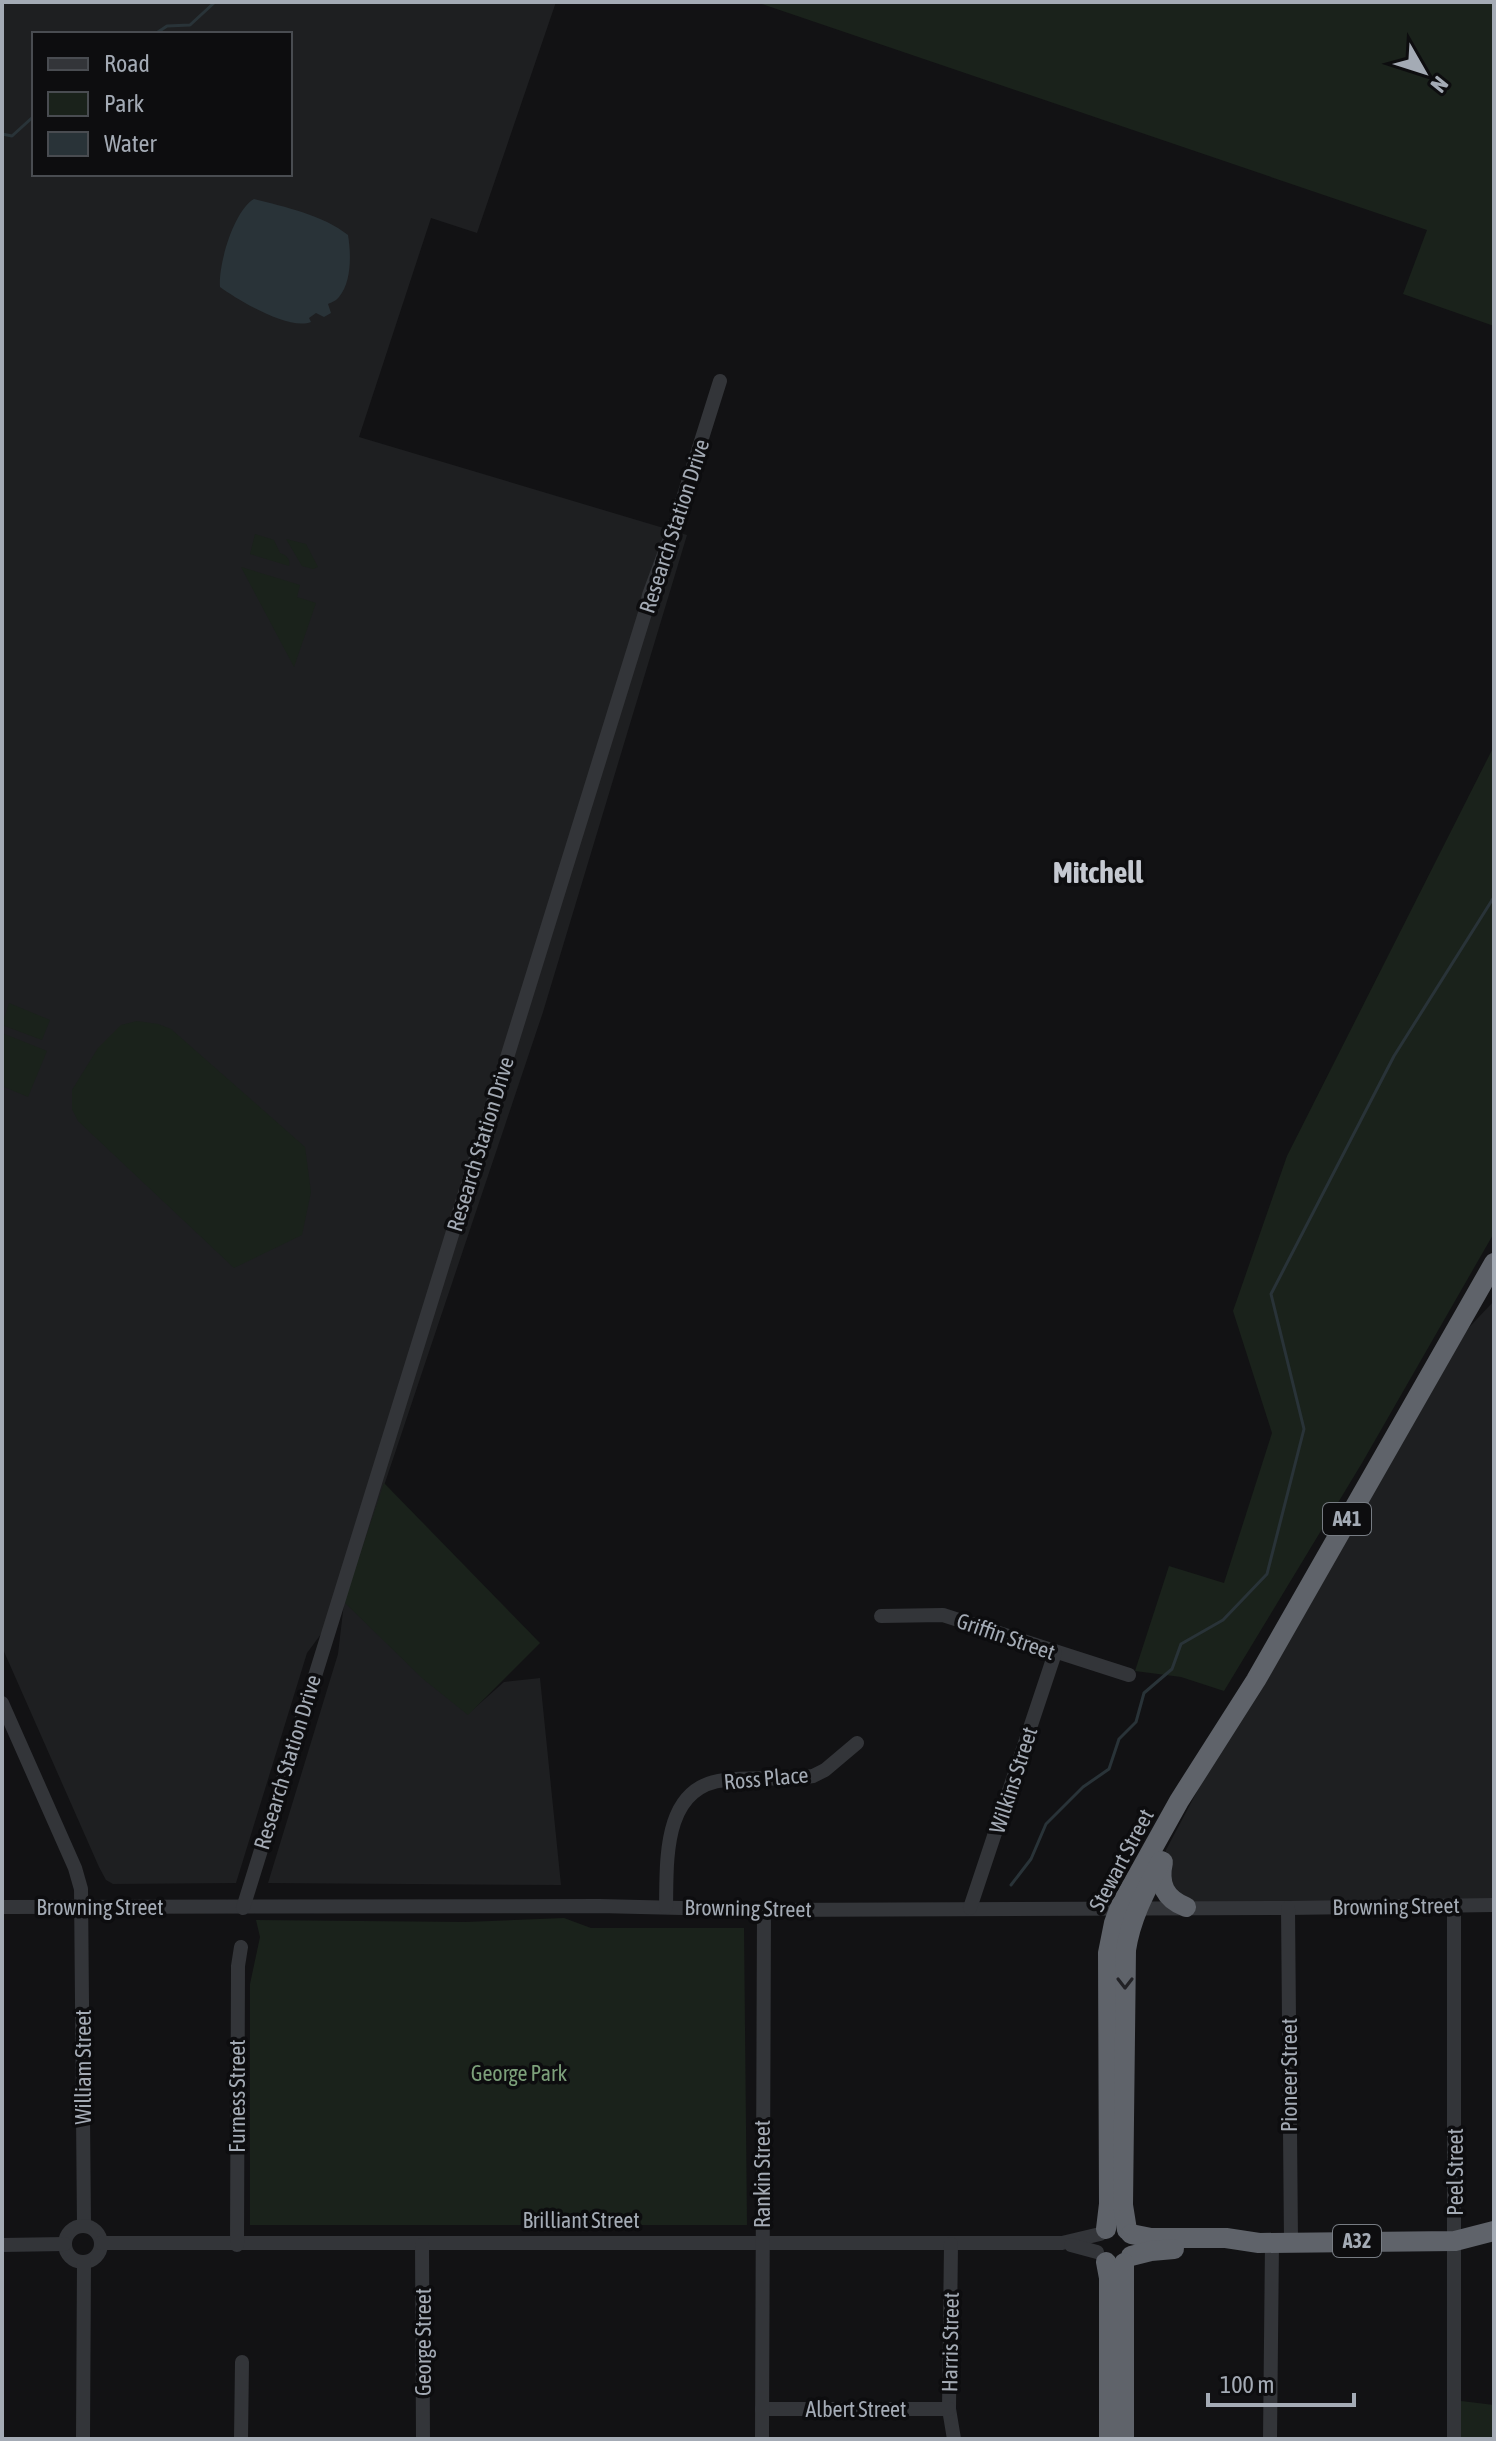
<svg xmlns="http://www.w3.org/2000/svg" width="1496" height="2441" font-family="'Asap Condensed',sans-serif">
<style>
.built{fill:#1e1f21;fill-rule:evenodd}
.green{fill:#1a221b}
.water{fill:#293338}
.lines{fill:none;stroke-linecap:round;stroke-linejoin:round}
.stream{stroke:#293338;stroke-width:3}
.minor{stroke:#333539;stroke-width:14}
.highway{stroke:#5f636a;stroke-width:20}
.oneway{stroke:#222226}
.labels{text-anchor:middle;stroke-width:7;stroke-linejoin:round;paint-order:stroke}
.shield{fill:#0d0d0f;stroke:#777c83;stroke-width:2}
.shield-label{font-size:20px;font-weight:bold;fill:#a4abb5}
.street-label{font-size:22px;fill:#a4abb5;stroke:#0d0d0f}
.park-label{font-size:22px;fill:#7ca07a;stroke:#0d0d0f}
.district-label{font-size:30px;font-weight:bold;fill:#c5c9d1;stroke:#0d0d0f}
</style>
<rect width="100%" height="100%" fill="#121214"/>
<!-- built -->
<g class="built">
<path d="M2,2h554l-79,231 -46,-15 -72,219 328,98 -144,477 -198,590 123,112 36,-32 36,-4 21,207 -293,-2 70,-229 6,-51 -37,50 -71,230 -123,1 -7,-4 -7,-13 -97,-220zM34,34h256v140h-256z"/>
<path d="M1494,1301v604l-308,2 -24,-42 4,-15 90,-170 183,-321z"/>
</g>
<!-- green -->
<g class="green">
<path d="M756,2h738v324l-91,-32 24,-64z"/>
<path d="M255,534l19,6 6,13c6,2 11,6 9,13l-39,-12z"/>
<path d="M286,539l20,5 12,23 -5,2 -11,-3z"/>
<path d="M241,567l59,18 -3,12 19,6 -22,64z"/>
<path d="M1494,746v487l-132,230 -138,228 -43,-14 -46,-6 34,-105 55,17 48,-150 -39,-122 54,-155z"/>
<path d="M9,1003l41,17 -8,20 -40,-15z"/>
<path d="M137,1021l21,3 13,5 134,118 6,45 -9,43 -68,33 -156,-147 -6,-12v-19l26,-42 23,-23z"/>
<path d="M2,1033l45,18 -19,46 -26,-11z"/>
<path d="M384,1483l156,160 -72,72 -45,-36 -79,-77z"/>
<path d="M564,1918l27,10h153l3,297h-497v-241l10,-47 -4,-17 209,2z"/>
<path d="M1453,2400l41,5v34h-40z"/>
</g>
<!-- water -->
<path class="water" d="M254,199c31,8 69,16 94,36 3,18 4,47 -9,62 -3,4 -7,5 -11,7l3,9 -7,4 -8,-4 -7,5 2,4c-22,9 -73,-22 -91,-35 -2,-22 14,-77 34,-88z"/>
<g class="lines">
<!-- stream -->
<g class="stream">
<path d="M155,34l12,-8 23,-1 25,-23"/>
<path d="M2,134l10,2 22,-20"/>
<path d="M1011,1885l20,-26 15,-35 37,-37 26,-18 10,-30 17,-17 8,-29 28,-24 9,-25 42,-24 44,-46 37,-145 -33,-135 123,-238 100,-159"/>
</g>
<!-- minor -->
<g class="minor">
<path d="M881,1616l62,-1 186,60"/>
<path d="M2,1703l73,165 6,21 3,337"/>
<path d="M2,1907l597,-1 165,4 524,-2 206,-3"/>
<path d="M666,1907c1,-46 -4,-121 59,-127 29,-4 59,1 88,-4l12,-6 32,-27"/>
<path d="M243,1908l402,-1295 4,-18 24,-65 47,-149"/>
<path d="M970,1908l85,-255"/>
<path d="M1288,1908l3,333"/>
<circle cx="83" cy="2244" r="18"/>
<path d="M101,2243h961l38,-9"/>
<path d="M951,2244l-2,165 5,30"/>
<path d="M2,2245l63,-1"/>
<path d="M237,2245l1,-279 3,-19"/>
<path d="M422,2245l1,194"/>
<path d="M1071,2245l26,7"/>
<path d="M762,2409h187"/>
<path d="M83,2439l1,-177"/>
<path d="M241,2439l1,-77"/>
<path d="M762,2439l2,-529"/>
<path d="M1270,2439l2,-196"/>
<path d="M1454,2439v-534"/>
</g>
<!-- highway -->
<g class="highway">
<path d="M1163,1862c-5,22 2,37 23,45"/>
<path d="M1106,2229l3,-25 -1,-251 6,-30 6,-16 59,-106 77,-121 238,-417"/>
<path d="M1127,2230l-4,-25 3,-255c5,-33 20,-60 35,-89"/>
<path d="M1131,2234l20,4h75l33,5 196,-2 39,-10"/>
<path d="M1131,2256l20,-5 23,-2"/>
<path d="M1106,2262l3,16v161"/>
<path d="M1124,2439v-176"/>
</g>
</g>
<!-- one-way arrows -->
<defs><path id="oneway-chevron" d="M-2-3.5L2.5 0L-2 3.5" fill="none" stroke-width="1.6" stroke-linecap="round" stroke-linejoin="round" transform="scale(2)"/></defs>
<use class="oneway" href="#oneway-chevron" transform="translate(1125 1983) rotate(90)"/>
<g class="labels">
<!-- shield labels -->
<g class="shield">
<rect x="1323" y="1503" width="48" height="32" rx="6"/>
<rect x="1333" y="2225" width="48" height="32" rx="6"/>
</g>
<g class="shield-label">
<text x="1347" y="1526">A41</text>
<text x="1357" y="2248">A32</text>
</g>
<!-- street labels -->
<g class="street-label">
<text transform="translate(674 526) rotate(-72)" y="8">Research Station Drive</text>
<text transform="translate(480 1144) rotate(-73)" y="8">Research Station Drive</text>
<text transform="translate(1006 1636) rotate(19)" y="8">Griffin Street</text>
<text transform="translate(287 1762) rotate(-73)" y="8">Research Station Drive</text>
<text transform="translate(766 1778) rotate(-5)" y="8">Ross Place</text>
<text transform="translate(1013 1780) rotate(-72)" y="8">Wilkins Street</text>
<text transform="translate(1121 1860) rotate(-62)" y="8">Stewart Street</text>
<text transform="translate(1396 1906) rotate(-1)" y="8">Browning Street</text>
<text x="100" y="1915">Browning Street</text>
<text transform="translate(748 1908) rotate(1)" y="8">Browning Street</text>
<text transform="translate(83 2067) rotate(-90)" y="8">William Street</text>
<text transform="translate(1289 2075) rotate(-90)" y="8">Pioneer Street</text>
<text transform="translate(237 2096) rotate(-90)" y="8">Furness Street</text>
<text transform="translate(1455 2172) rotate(-90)" y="8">Peel Street</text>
<text transform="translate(762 2174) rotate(-90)" y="8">Rankin Street</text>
<text x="581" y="2228">Brilliant Street</text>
<text transform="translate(423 2342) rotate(-90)" y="8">George Street</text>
<text transform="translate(950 2342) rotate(-89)" y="8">Harris Street</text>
<text x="856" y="2417">Albert Street</text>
</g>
<!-- park labels -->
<g class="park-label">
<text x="519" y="2081">George Park</text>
</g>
<!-- district labels -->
<g class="district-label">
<text x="1098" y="883">Mitchell</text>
</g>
</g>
<!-- border -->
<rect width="1496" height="2441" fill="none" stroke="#a4abb5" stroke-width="8"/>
<!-- legend -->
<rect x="32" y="32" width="260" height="144" fill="#0d0d0f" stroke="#494c51" stroke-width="2"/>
<rect x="48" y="58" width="40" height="12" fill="#333539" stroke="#494c51" stroke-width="2"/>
<text x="104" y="72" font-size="24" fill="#a4abb5">Road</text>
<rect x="48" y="92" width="40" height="24" fill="#1a221b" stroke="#494c51" stroke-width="2"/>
<text x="104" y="112" font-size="24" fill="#a4abb5">Park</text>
<rect x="48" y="132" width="40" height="24" fill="#293338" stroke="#494c51" stroke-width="2"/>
<text x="104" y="152" font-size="24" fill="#a4abb5">Water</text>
<!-- north arrow -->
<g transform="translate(1424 72) rotate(129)" stroke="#0d0d0f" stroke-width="6" paint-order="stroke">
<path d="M0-6L14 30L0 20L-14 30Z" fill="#a4abb5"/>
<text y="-12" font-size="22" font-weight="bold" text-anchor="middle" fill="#a4abb5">N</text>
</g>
<!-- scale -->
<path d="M1208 2393v12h146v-12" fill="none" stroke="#a4abb5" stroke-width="4"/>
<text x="1220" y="2393" font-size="24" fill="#a4abb5" stroke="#0d0d0f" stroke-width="6" paint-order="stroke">100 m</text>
</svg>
